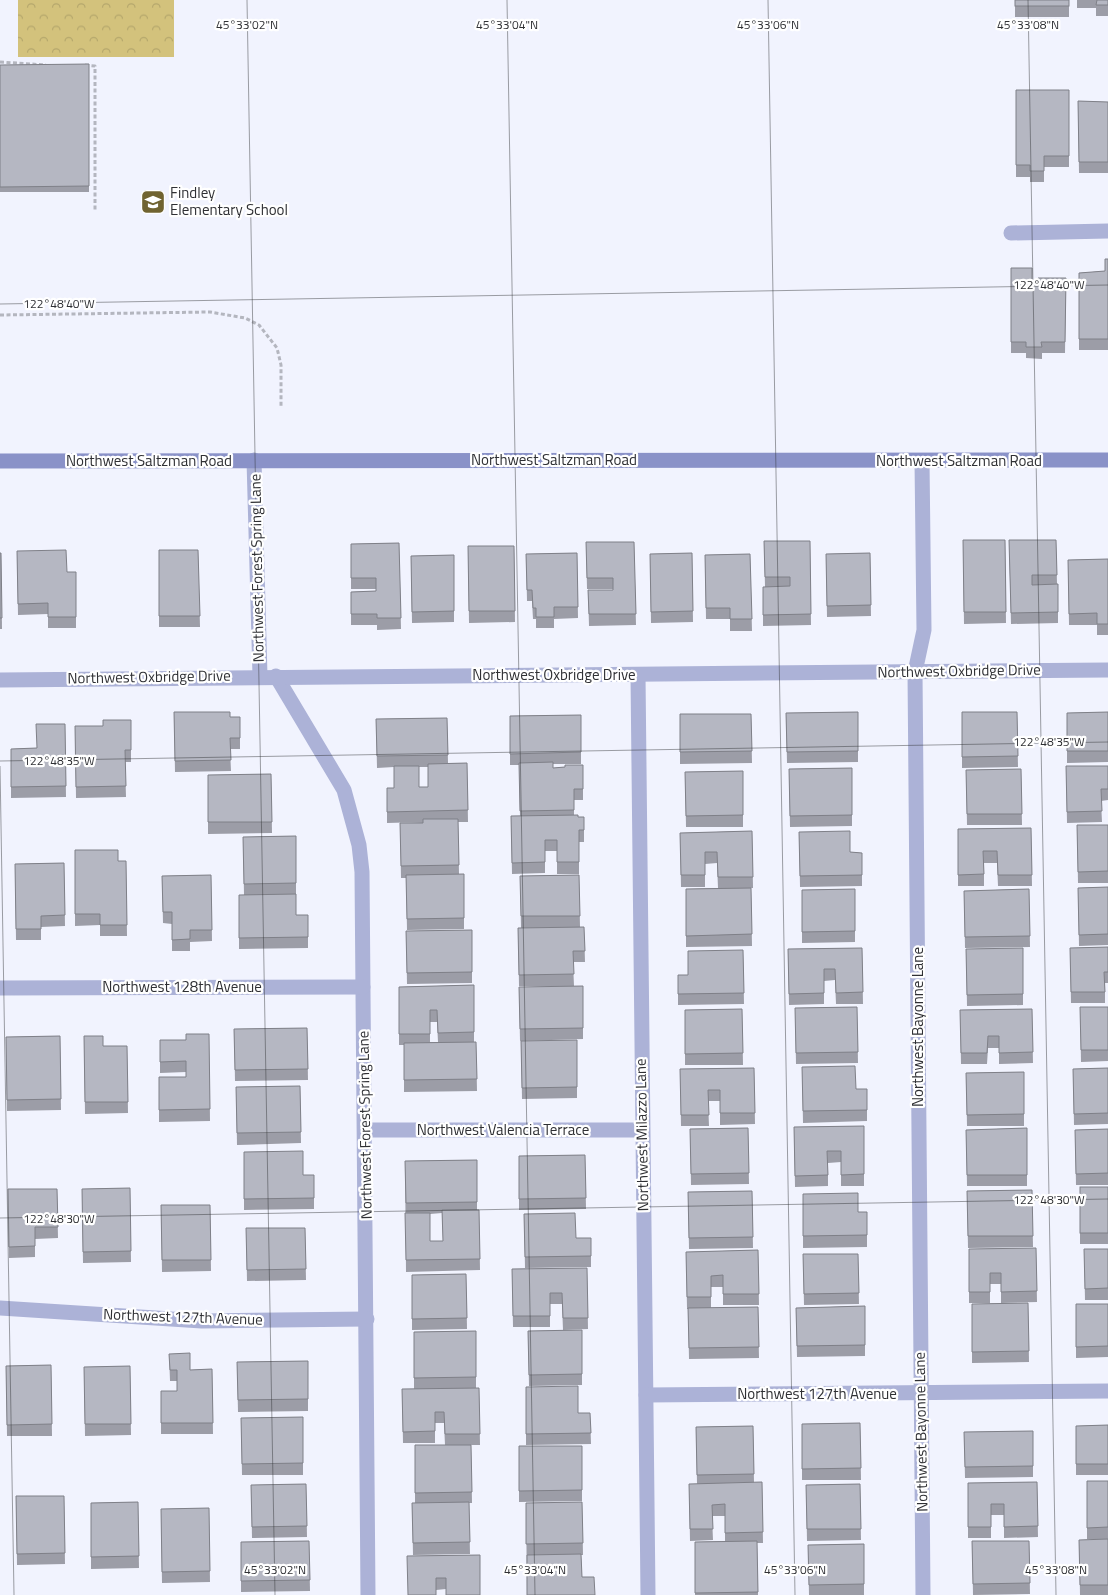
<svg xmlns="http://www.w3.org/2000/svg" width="1108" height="1595" font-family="'Titillium Web',sans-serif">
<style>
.park{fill:url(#park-crowns)}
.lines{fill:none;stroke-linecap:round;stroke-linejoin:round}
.path{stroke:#b4b6bf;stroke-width:3;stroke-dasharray:4 2.5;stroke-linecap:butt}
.street{stroke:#acb2d7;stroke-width:15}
.secondary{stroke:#8a92c8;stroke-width:15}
.wall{fill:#9c9da7;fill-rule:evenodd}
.building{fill:#b5b7c2;stroke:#7f8088}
.ticks{fill:none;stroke:#2f3034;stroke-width:1;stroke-opacity:0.45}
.labels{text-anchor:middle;stroke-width:4.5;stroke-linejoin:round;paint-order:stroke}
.poi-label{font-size:15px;fill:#2f3034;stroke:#fff;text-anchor:start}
.street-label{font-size:15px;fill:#2f3034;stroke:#fff}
.ticks-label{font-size:12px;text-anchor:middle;fill:#2f3034;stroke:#fff;stroke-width:4.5;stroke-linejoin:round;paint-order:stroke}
</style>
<defs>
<pattern id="park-crowns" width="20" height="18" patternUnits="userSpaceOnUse" patternTransform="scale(1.25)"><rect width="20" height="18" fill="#d3c27c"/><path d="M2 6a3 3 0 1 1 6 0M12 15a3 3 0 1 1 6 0" fill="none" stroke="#b5a76c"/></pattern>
</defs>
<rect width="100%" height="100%" fill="#f1f3fe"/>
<!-- park -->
<rect class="park" x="18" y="0" width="156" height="57"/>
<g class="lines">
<!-- path -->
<g class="path">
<path d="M0,62l46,3"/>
<path d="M85,65l10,1v144"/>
<path d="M0,315l210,-3 35,6 14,7 18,23 4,17v41"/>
</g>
<!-- street -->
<g class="street">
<path d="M1011,233l97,-2"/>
<path d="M254,460l6,216"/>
<path d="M922,461l2,169 -9,42 8,923"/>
<path d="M638,675l10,920"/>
<path d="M276,676l68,114 15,55 3,27 6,723"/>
<path d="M0,680l1108,-10"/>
<path d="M0,988l363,-1"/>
<path d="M365,1130h277"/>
<path d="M0,1308l202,13 165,-2"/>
<path d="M646,1395l462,-4"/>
</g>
<!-- secondary -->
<path class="secondary" d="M0,461l1108,-1"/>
</g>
<!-- wall -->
<g class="wall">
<rect x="1015" y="0" width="54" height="17"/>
<path d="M1077,0h31v16h-12v-8h-19z"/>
<path d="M89,64v128h-89v-127z"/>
<path d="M1016,90h53v77h-25v15h-14v-5h-14z"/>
<path d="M1078,101l30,1v71h-29z"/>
<path d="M1108,259v91h-29v-77l26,-2z"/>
<path d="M1011,268l21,15h6l28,-5 -1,75h-23v6l-16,-1v-5h-15z"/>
<path d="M963,540h42l1,83 -42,1z"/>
<path d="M1009,540h47l1,44h1v39l-47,1z"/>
<path d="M764,541h46l1,84 -48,1v-39h2z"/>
<path d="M586,542h48l2,83 -47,1 -1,-36h25v-1h-26z"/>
<path d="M399,543l2,86 -24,1v-5h-26v-33l25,-1v-2h-25v-45z"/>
<path d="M468,546h46l1,76 -46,1z"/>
<path d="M159,550h39l2,77h-41z"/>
<path d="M17,551l50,21h9v56h-28v-14l-30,1z"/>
<path d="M0,553h1l1,76h-2z"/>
<path d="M577,553l1,65 -24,1v9h-18v-9h-3l-1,-18h-5l-1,-47z"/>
<path d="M692,553l1,69 -42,1 -1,-69z"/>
<path d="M870,553l1,63 -44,1 -1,-63z"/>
<path d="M750,554l2,77h-22v-12h-24l-1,-64z"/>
<path d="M454,555v67l-42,1 -1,-67z"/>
<path d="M1108,559v76h-11v-10h-28l-1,-65z"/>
<path d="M174,712l56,5h10v32h-10l1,22 -56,1z"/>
<path d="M858,712v50l-71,1 -1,-50z"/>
<path d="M962,712h55l1,55 -56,1z"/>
<path d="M1108,712v50l-41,1v-50z"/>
<path d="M680,714h71l1,49 -72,1z"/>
<path d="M581,715v49h-28v4l12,-1 18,-2v35h-9v15l4,2h6v25h-5v32h-22v-23h-12v22l-33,1 -1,-58h9l-1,-51h-9v-49z"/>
<path d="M447,718l1,45h19l1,59h-10l1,52h5v55l-57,1 -1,-52h-5l-1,-55 23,-1 -36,1v-35h7v-21l-17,1 -1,-49zM419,767h9v20h-9z"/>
<path d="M131,720v42h-6l1,35 -50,1 -1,-72h28z"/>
<path d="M65,724l1,73 -55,1v-49l26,-1z"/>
<path d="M1066,766h42v34l-7,1 1,21 -35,1z"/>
<path d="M852,768v58l-62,1 -1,-58z"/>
<path d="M1021,769l1,56h-55l-1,-55z"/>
<path d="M743,771v56h-57l-1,-55z"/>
<path d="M271,774l1,59 -64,1v-59z"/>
<path d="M1077,825h31v58h-30z"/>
<path d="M1031,828l1,58h-34l-1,-23h-13v23h-26v-57z"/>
<path d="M752,831l1,57h-2l1,58 -66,1v-58l32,-1 -1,-25 -12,1v23h-24l-1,-54z"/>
<path d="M799,832l51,20 12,1v33l-62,1z"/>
<path d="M296,836v79h12v33l-69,1v-54h5l-1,-58z"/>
<path d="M75,850l43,11h8l1,75h-27v-11l-25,1z"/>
<path d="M64,863l1,63 -24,1v13h-25l-1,-76z"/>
<path d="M211,875l1,66 -22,1v9h-18v-27l-9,-1 -1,-47z"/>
<path d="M579,875l1,52h4l1,35h-12l1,24h-55l-1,-58h3l-1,-52z"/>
<path d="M1108,887v58l-29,1 -1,-58z"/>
<path d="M855,889v53l-53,1v-53z"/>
<path d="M1029,889l1,58 -65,1 -1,-57z"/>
<path d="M472,930v53l-65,1 -1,-53z"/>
<path d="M1108,947v36h-3v20h-34l-1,-55z"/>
<path d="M862,948l1,56h-27l-1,-24 -11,1v23l-35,1 -1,-56z"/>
<path d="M1023,948v57l-56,1 -1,-57z"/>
<path d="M743,950l1,54 -66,1v-30h10z"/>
<path d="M474,985v57h2l1,49 -73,1v-47h-5v-58zM430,1022h7l1,20h-8z"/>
<path d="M583,986v53l-63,2 -1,-54z"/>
<path d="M857,1007l1,56 -62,1 -1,-56z"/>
<path d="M1080,1007h28v54l-27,1z"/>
<path d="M742,1009l1,56h-58v-55z"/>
<path d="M1032,1009l1,54 -34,1v-16h-11l-1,16h-26l-1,-54z"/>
<path d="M307,1028l1,52 -73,1 -1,-52z"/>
<path d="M209,1034l1,87 -51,1v-45h27v-5l-26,1v-33h26z"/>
<path d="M60,1036l1,74 -54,1 -1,-74z"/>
<path d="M84,1036l19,10h24l1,67 -43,1z"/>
<path d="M577,1040v58l-55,1 -1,-58z"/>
<path d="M802,1067l54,22h11v32l-64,2z"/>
<path d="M754,1068l1,56 -35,1v-24h-12l1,25h-28l-1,-57z"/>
<path d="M1108,1068v56l-34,1 -1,-56z"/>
<path d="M1024,1072v54h-57l-1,-53z"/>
<path d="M300,1086l1,57 -64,2 -1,-58z"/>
<path d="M864,1126v60h-23v-24l-13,1v23l-33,1 -1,-60z"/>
<path d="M748,1128l1,56 -58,1 -1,-56z"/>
<path d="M1027,1128v58h-60l-1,-56z"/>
<path d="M1108,1129v56h-32l-1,-55z"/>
<path d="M244,1152l59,23h11v34l-70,1z"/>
<path d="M585,1155l1,54 -67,1v-54z"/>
<path d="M477,1160v50h2l1,60 -74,2 -1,-111zM442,1213l1,28h-13v-27z"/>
<rect x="1080" y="1187" width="28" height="57"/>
<path d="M130,1188l1,74 -48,1 -1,-74z"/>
<path d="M8,1189h49l1,49 -23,1v18l-26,1z"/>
<path d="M1032,1190l1,57 -65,1 -1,-57z"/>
<path d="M752,1191l1,57 -64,1 -1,-57z"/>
<path d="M803,1194l55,18h9v35l-64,1z"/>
<path d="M161,1205h49l1,66 -49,1z"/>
<path d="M524,1214l52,24h15v29l-66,1z"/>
<path d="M246,1228h59l1,52 -59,1z"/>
<path d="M1036,1248l1,54 -36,1v-19h-11v19h-21v-54z"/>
<path d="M1084,1249h24v51h-23z"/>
<path d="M758,1250l1,55h-36v-18h-12v21l47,-1 1,51 -70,1 -1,-50h-1l-1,-57z"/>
<path d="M803,1254h55l1,50 -55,1z"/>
<path d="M587,1268l1,61 -25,1 -1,-26h-12v23h-37l-1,-58z"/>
<path d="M466,1274l1,55 -55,1v-55z"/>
<path d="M1028,1303l1,59 -57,1v-59z"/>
<path d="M1076,1304h32v53l-32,1z"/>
<path d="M865,1306v50l-68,1 -1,-49z"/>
<path d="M582,1330v55l-53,1 -1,-55z"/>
<path d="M476,1331v57h3l1,57h-9l1,58h-3l1,51 -57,1 -1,-52h3v-58h30l-1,-22h-9v20h-32l-1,-54h12v-57z"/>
<path d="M169,1354l21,16 22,-1 1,65h-52v-43h16v-10h-7z"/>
<path d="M308,1361v50l-70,1 -1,-50z"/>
<path d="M51,1365l1,71h-45l-1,-70z"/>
<path d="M130,1366l1,69 -46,1 -1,-69z"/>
<path d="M526,1387l52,26h12l1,31 -65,1z"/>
<path d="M303,1417v58h-61l-1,-57z"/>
<path d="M860,1423l1,57h-59v-56z"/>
<path d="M1108,1425v50h-32v-49z"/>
<path d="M753,1426l1,57 8,-1 1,61h-6l1,52h-63v-53l30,-1v-25h-13l1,24 -23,1 -1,-57h8l-1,-57z"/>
<path d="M1033,1431v46l-68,1 -1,-46z"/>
<path d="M519,1446h63v55l-63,1z"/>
<rect x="1087" y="1481" width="21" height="58"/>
<path d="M1037,1482l1,55 -34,1v-23h-13v23h-23v-55z"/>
<path d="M306,1484l1,53 -55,1 -1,-53z"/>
<path d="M860,1484l1,56 -54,1 -1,-56z"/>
<path d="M16,1496h48l1,68 -48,1z"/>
<path d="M138,1502l1,66 -48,1v-66z"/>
<path d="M582,1502l1,53h-2l1,22 -55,18 -1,-92z"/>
<path d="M209,1508l1,74 -48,1 -1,-74z"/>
<path d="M1108,1539v56h-28l-1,-55z"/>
<path d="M309,1541l1,50 -69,1v-50z"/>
<path d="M972,1541h57l1,53 -57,1z"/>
<path d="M864,1544v51h-55l-1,-50z"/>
<path d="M480,1555l-34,34 -10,1 -29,-34z"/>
</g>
<!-- building -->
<g class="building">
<rect x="1015" y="0" width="54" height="6"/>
<path d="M1097,0h11v5h-12z"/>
<path d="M89,64v122l-89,1v-122z"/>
<path d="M1016,90h53v66h-25v15h-14v-6h-14z"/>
<path d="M1078,101l30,1v60h-29z"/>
<path d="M1105,259h3v80h-29v-66l26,-2z"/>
<path d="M1011,268h21v15h6v-5h28l-1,64h-24l1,5h-16v-5h-15z"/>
<path d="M963,540h42l1,72h-42z"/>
<path d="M1009,540h47l1,35h-25v10l26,-1v28l-47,1z"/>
<path d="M764,541h46l1,73 -48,1v-28l27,-1v-9h-25z"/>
<path d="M586,542h48l2,72h-47l-1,-24h25v-12h-26z"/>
<path d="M399,543l2,75h-24v-4h-26v-22l25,-1v-13h-25v-34z"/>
<path d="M468,546h46l1,65h-46z"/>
<path d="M66,550l1,22h9v45h-28v-14l-30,1 -1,-53z"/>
<path d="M159,550h39l2,66h-41z"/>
<path d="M0,553h1l1,65h-2z"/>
<path d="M577,553l1,54h-24v10h-18v-9h-3l-1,-18h-5l-1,-36z"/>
<path d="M692,553l1,58 -42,1 -1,-58z"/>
<path d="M870,553l1,52 -44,1 -1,-52z"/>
<path d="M750,554l2,65h-22v-11h-24l-1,-53z"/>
<path d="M454,555v56l-42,1 -1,-56z"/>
<path d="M1108,559v65h-11v-11l-28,1 -1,-54z"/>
<path d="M174,712h56v5h10v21h-10l1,22 -56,1z"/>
<path d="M858,712v39l-71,1 -1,-39z"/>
<path d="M962,712h55l1,44 -56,1z"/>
<path d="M1108,712v39h-41v-38z"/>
<path d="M680,714h71l1,37 -72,1z"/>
<path d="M581,715v37l-71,2v-38z"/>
<path d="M447,718l1,37 -71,1 -1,-37z"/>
<path d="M103,720h28v30h-6l1,36 -50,1 -1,-61h28z"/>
<path d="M36,724h29l1,62 -55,1v-38l26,-1z"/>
<path d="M553,762v6l12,-1v-2h18v24h-9v21l-54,1 -1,-48z"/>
<path d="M467,763l1,47 -81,2v-24h7v-22h25v21h9v-23z"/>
<path d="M1066,766h42v23h-7l1,22 -35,1z"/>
<path d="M852,768v47l-62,1 -1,-47z"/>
<path d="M1021,769l1,45h-55l-1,-44z"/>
<path d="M743,771v44l-57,1 -1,-44z"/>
<path d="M271,774l1,48h-64v-47z"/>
<path d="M578,815v2h6v13h-5v32h-22v-22h-12v22l-33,1 -1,-47z"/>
<path d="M423,819h35l1,46 -58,1 -1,-43h23z"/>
<path d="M1077,825h31v46l-30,1z"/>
<path d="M1031,828l1,47h-34l-1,-24h-14l1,23 -26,1v-46z"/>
<path d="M752,831l1,46h-35l-1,-25h-12v23h-24l-1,-42z"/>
<path d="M850,831v21l12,1v22l-62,1 -1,-44z"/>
<path d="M296,836v47l-52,1 -1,-47z"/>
<path d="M75,850h43v11h8l1,64h-27v-11h-25z"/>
<path d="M64,863l1,52 -24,1v13h-25l-1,-65z"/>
<path d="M464,874v44l-57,1 -1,-44z"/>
<path d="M211,875l1,55h-22v9l-18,1v-28h-9l-1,-36z"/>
<path d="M579,875l1,41h-59l-1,-40z"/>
<path d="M1108,887v47l-29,1 -1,-47z"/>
<path d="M751,888l1,46 -66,2v-47z"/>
<path d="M855,889v42l-53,1v-42z"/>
<path d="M1029,889l1,47 -65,1 -1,-46z"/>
<path d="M296,894v21h12v22l-69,1v-43z"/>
<path d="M584,927l1,24h-12l1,23 -55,1 -1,-47z"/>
<path d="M472,930v42l-65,1 -1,-42z"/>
<path d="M1108,947v25h-4l1,20h-34l-1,-44z"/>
<path d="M862,948l1,44 -27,1 -1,-24h-11v24l-35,1 -1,-45z"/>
<path d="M1023,948v46l-56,1 -1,-46z"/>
<path d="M743,950l1,43 -66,1v-19h10v-24z"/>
<path d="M474,985v47l-36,1 -1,-23h-7v24h-31v-47z"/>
<path d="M583,986v42l-63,1 -1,-42z"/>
<path d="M857,1007l1,45 -62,1 -1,-45z"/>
<path d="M1080,1007h28v43h-27z"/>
<path d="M742,1009l1,44 -58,1v-44z"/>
<path d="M1032,1009l1,43 -34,1v-17h-11l-1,17h-26l-1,-43z"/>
<path d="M307,1028l1,41 -73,1 -1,-41z"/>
<path d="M186,1034h23l1,75 -51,1v-33h27v-16l-26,1v-22h26z"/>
<path d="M60,1036l1,63 -54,1 -1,-63z"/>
<path d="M84,1036h19v10h24l1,56h-43z"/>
<path d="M577,1040v47l-55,1 -1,-47z"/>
<path d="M476,1042l1,37 -73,1v-37z"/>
<path d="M855,1066l1,23h11v21l-64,1 -1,-44z"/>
<path d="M754,1068l1,45h-35v-23h-12l1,25h-28l-1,-46z"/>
<path d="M1108,1068v45l-34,1 -1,-45z"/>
<path d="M1024,1072v42l-57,1 -1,-42z"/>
<path d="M300,1086l1,46 -64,1 -1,-46z"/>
<path d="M864,1126v48l-23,1v-24h-14l1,24 -33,1 -1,-49z"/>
<path d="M748,1128l1,45 -58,1 -1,-45z"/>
<path d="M1027,1128v47h-60l-1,-45z"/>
<path d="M1108,1129v44l-32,1 -1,-44z"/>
<path d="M303,1151v24h11v23l-70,1v-47z"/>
<path d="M585,1155l1,43 -67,1v-43z"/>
<path d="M477,1160v42l-71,1 -1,-42z"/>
<rect x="1080" y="1187" width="28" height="46"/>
<path d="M130,1188l1,63 -48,1 -1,-63z"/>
<path d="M8,1189h49l1,38h-23v19l-26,1z"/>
<path d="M1032,1190l1,46h-65l-1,-45z"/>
<path d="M752,1191l1,46 -64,1 -1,-46z"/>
<path d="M858,1193v19h9v23l-64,1v-42z"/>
<path d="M161,1205h49l1,55h-49z"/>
<path d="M442,1210h37l1,49 -74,1 -1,-47h25v28h13z"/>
<path d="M575,1213l1,25h15v18l-66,1 -1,-43z"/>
<path d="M246,1228h59l1,41 -59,1z"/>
<path d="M1036,1248l1,43 -36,1v-19h-11v19h-21v-43z"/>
<path d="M1084,1249h24v39l-23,1z"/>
<path d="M758,1250l1,44h-36v-19l-12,1v21h-24l-1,-45z"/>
<path d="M803,1254h55l1,39 -55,1z"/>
<path d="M587,1268l1,50h-25l-1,-25h-12v23h-37l-1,-47z"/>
<path d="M466,1274l1,44 -55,1v-44z"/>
<path d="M1028,1303l1,48 -57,1v-48z"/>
<path d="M1076,1304h32v42l-32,1z"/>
<path d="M865,1306v39l-68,1 -1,-38z"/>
<path d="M758,1307l1,40 -70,1 -1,-40z"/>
<path d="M582,1330v44l-53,1 -1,-44z"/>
<path d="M476,1331v46l-62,1v-46z"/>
<path d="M190,1353v17l22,-1 1,54h-52v-32h16v-21h-7l-1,-16z"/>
<path d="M308,1361v38l-70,1 -1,-38z"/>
<path d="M51,1365l1,59 -45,1 -1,-59z"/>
<path d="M130,1366l1,58h-46l-1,-57z"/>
<path d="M578,1386v27h12l1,20 -65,1v-47z"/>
<path d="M479,1388l1,46h-35l-1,-22h-9v19l-32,1 -1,-43z"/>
<path d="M303,1417v46l-61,1 -1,-46z"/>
<path d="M860,1423l1,45 -59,1v-45z"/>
<path d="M1108,1425v39h-32v-38z"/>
<path d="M753,1426l1,48 -57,1 -1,-48z"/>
<path d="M1033,1431v35l-68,1 -1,-35z"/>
<path d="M415,1445h56l1,47 -57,1z"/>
<path d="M519,1446h63v44l-63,1z"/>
<path d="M1087,1481h21v46l-21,1z"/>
<path d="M762,1482l1,50 -38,1v-29l-13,1 1,24h-23l-1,-45z"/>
<path d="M1037,1482l1,44 -34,1v-23h-13v23h-23v-44z"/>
<path d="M306,1484l1,42 -55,1 -1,-42z"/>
<path d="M860,1484l1,45h-54l-1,-44z"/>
<path d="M16,1496h48l1,57 -48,1z"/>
<path d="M138,1502l1,54 -48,1v-54z"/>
<path d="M469,1502l1,40 -57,1 -1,-40z"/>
<path d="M582,1502l1,41 -57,1v-41z"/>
<path d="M209,1508l1,63 -48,1 -1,-63z"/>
<path d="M1108,1539v46h-28l-1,-45z"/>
<path d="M309,1541l1,39 -69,1v-39z"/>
<path d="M757,1541l1,51 -63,1v-51z"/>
<path d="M972,1541h57l1,42 -57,1z"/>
<path d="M864,1544v40l-55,1 -1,-40z"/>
<path d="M581,1554l1,23h12l1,18h-68v-40z"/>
<path d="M480,1555v40h-34v-17h-10v17h-28l-1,-39z"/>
</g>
<!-- ticks -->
<path class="ticks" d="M247,0l28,1595M507,0l28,1595M768,0l27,1595M1028,0l28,1595M0,304l1108,-19M0,761l1108,-19M0,766l14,829M0,1218l1108,-19"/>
<!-- icons -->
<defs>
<symbol id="school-square" viewBox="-11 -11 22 22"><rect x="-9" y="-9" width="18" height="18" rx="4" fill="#706330" stroke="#fff"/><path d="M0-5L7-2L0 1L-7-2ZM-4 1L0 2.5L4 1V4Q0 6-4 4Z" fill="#fff"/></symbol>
</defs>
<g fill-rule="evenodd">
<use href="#school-square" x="139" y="188" width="28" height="28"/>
</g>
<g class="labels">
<!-- poi labels -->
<g class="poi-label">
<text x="170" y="198">Findley<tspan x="170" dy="17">Elementary School</tspan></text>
</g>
<!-- street labels -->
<g class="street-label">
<text x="554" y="465">Northwest Saltzman Road</text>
<text x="149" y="466">Northwest Saltzman Road</text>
<text x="959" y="466">Northwest Saltzman Road</text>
<text transform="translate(257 568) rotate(-91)" y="5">Northwest Forest Spring Lane</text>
<text transform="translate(959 671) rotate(-1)" y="5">Northwest Oxbridge Drive</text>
<text x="554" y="680">Northwest Oxbridge Drive</text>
<text transform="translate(149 677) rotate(-1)" y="5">Northwest Oxbridge Drive</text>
<text x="182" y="992">Northwest 128th Avenue</text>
<text transform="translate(918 1027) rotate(-90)" y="5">Northwest Bayonne Lane</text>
<text transform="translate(365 1125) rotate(-91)" y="5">Northwest Forest Spring Lane</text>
<text x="503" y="1135">Northwest Valencia Terrace</text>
<text transform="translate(642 1135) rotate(-91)" y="5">Northwest Milazzo Lane</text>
<text transform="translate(183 1317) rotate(2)" y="5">Northwest 127th Avenue</text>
<text x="817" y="1399">Northwest 127th Avenue</text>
<text transform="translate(921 1432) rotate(-91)" y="5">Northwest Bayonne Lane</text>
</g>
</g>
<g class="ticks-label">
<text x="247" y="29">45°33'02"N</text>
<text x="507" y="29">45°33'04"N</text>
<text x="768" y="29">45°33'06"N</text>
<text x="1028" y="29">45°33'08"N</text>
<text x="1049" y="289">122°48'40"W</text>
<text x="59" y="308">122°48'40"W</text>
<text x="1049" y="746">122°48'35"W</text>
<text x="59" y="765">122°48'35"W</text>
<text x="1049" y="1204">122°48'30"W</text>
<text x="59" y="1223">122°48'30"W</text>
<text x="275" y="1574">45°33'02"N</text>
<text x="535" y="1574">45°33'04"N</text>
<text x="795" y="1574">45°33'06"N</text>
<text x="1056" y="1574">45°33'08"N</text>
</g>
</svg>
